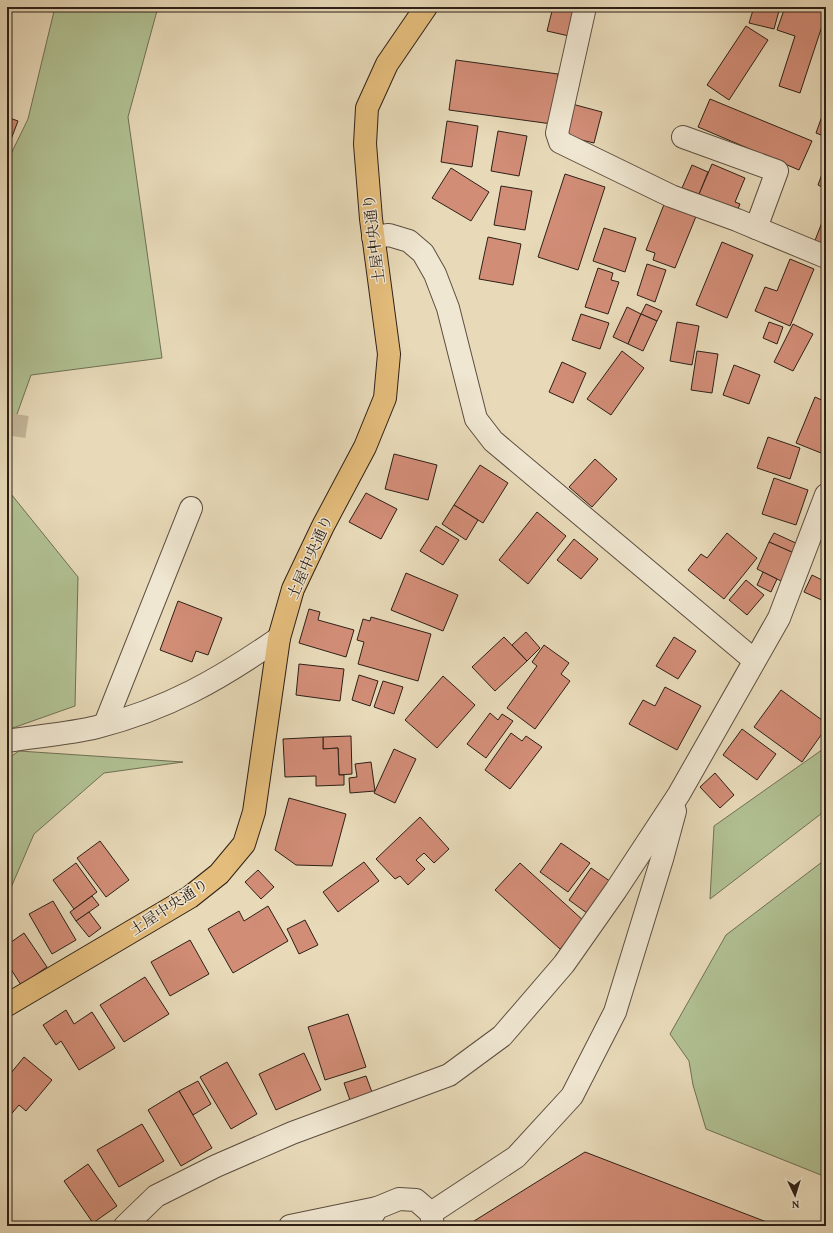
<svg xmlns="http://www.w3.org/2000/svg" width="833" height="1233" font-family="'Gentium Book Plus','Noto Serif JP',serif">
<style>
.green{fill:#b1c193;stroke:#6f7055}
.building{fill:#d28d77;stroke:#2d2017}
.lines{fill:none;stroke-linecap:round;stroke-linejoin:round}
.minor-tunnel{stroke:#c3b599;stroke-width:22;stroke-dasharray:22 11;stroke-linecap:butt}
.minor-casing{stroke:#5c4e40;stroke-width:24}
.major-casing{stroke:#2d2017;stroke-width:24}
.minor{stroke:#f0e7d2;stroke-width:22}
.major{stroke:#e4bd7c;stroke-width:22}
.labels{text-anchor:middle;stroke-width:3;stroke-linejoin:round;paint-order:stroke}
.street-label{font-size:15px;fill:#2d2017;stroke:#f0e7d2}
</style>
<rect width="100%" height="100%" fill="#e8dab9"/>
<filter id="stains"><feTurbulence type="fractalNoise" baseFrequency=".005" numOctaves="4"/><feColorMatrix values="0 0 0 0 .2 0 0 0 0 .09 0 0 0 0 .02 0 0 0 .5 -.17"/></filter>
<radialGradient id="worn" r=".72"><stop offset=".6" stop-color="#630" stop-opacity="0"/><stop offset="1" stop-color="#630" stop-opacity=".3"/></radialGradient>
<!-- green -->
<g class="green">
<path d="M55,7h103l-30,110 34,241 -131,17 -24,67v-280l21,-43z"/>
<path d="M7,489l71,88 -3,129 -68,24z"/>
<path d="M826,747v63l-116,89 4,-73z"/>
<path d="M19,751l164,11 -79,11 -70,61 -27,63v-138z"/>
<path d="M826,859v318l-120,-48 -13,-44 -4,-24 -19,-27 56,-99z"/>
</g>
<!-- building -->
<g class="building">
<path d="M553,7h23l-7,29 -22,-5z"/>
<path d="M754,7h26l-6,22 -25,-6z"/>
<path d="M785,7h41v7l-26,79 -21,-7 16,-50 -18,-6z"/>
<path d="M746,26l22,14 -39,60 -22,-15z"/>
<path d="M456,60l102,14 -6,50 -103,-14z"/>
<path d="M710,99l102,42 -13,29 -101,-43z"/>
<path d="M572,104l30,8 -8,31 -29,-7z"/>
<path d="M826,105v32l-10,-4z"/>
<path d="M7,117l11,4 -11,29z"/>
<path d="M447,121l31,5 -6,41 -31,-5z"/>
<path d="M498,131l29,5 -8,40 -28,-5z"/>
<path d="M826,163v26l-8,-4z"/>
<path d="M712,164l33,14 -10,24 5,2 -3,7 -38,-17z"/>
<path d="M692,165l16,7 -9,22 -17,-6z"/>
<path d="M451,168l38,24 -18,29 -39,-23z"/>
<path d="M565,174l40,13 -27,83 -40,-13z"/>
<path d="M501,186l31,5 -7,39 -31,-5z"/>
<path d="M665,202l32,12 -22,54 -22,-8 2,-7 -9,-3z"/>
<path d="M826,212v36l-12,-5z"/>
<path d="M604,228l32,10 -11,34 -32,-11z"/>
<path d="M488,237l33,7 -8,41 -34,-6z"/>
<path d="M722,242l31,13 -26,63 -31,-13z"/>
<path d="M790,259l24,10 -24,57 -35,-15 10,-24 12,4z"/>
<path d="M647,264l19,6 -11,32 -18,-7z"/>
<path d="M598,268l15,5 -2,7 8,2 -11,32 -23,-7z"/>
<path d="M646,304l16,7 -5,10 -16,-7z"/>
<path d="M627,307l14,7 -13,30 -15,-7z"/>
<path d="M581,314l28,9 -9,26 -28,-9z"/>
<path d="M641,314l16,7 -14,30 -15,-7z"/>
<path d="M677,322l22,4 -7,39 -22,-4z"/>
<path d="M769,322l14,5 -6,17 -14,-6z"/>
<path d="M793,324l20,10 -20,37 -19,-9z"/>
<path d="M622,351l22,17 -33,47 -24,-16z"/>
<path d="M697,351l21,3 -6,39 -21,-3z"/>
<path d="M562,362l24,11 -13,30 -24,-11z"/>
<path d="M734,365l26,10 -11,29 -26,-9z"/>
<path d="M815,397l11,5v53l-30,-12z"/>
<path d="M768,437l32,11 -10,31 -33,-11z"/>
<path d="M394,454l43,11 -9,35 -43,-11z"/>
<path d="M595,459l22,20 -25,28 -23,-20z"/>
<path d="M480,465l28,18 -25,40 -29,-18z"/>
<path d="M774,478l34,12 -12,35 -34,-11z"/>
<path d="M366,493l31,16 -16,30 -32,-17z"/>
<path d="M454,505l24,15 -12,20 -24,-16z"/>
<path d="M537,512l29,24 -38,48 -29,-24z"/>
<path d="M436,526l23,14 -16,25 -23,-14z"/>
<path d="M727,533l30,25 -33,41 -36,-29 13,-16 6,4z"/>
<path d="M774,533l24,11 -4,9 -25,-11z"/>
<path d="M574,539l24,20 -17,20 -24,-19z"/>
<path d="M769,542l25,11 -13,28 -24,-12z"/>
<path d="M826,568v34l-22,-10 8,-17 10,5z"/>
<path d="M763,572l14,7 -6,13 -14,-7z"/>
<path d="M406,573l52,22 -15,36 -52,-21z"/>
<path d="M746,580l18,15 -17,20 -18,-15z"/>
<path d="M178,601l44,17 -14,37 -12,-4 -4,11 -32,-12z"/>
<path d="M309,609l11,3 -2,8 36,10 -8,27 -47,-14z"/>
<path d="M371,617l60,17 -13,47 -60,-17 6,-22 -7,-2 6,-21 7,2z"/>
<path d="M526,632l14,16 -13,13 -15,-16z"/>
<path d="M504,637l23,24 -32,30 -23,-24z"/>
<path d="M674,637l22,14 -18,28 -22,-13z"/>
<path d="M544,645l25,18 -8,11 9,7 -35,48 -28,-21 30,-42 -5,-4z"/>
<path d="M299,664l45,5 -4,32 -44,-6z"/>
<path d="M359,675l19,6 -8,25 -18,-6z"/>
<path d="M443,676l32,29 -38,43 -32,-28z"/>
<path d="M383,681l20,6 -9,27 -20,-7z"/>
<path d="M665,687l36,19 -24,44 -48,-26 14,-24 12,6z"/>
<path d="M781,690l45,33v5l-24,34 -48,-35z"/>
<path d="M490,713l8,7 4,-6 11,7 -27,37 -19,-14z"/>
<path d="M742,729l34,25 -19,26 -34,-25z"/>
<path d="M511,733l11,8 4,-5 16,11 -32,42 -25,-19z"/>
<path d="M351,736l1,38 -13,1 -1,-27 -15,1v-12z"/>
<path d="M323,737v12l15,-1 1,27h5v10l-28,1v-10l-31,1 -2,-38z"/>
<path d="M394,749l22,10 -21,44 -21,-10z"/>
<path d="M371,762l4,29 -25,2 -1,-15 8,-1 -2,-13z"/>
<path d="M715,773l19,22 -14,13 -20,-21z"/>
<path d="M289,798l57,16 -14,52 -36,-1 -21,-15z"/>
<path d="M420,817l29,32 -15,14 -10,-10 -8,7 9,9 -17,16 -8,-9 -5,3 -19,-20z"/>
<path d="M100,841l29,39 -23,17 -29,-39z"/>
<path d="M561,843l29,20 -22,29 -28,-20z"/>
<path d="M364,862l15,19 -41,31 -15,-20z"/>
<path d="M76,863l21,29 -23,17 -21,-29z"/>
<path d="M520,863l65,59 -25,27 -65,-59z"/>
<path d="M591,868l23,16 -23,32 -22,-16z"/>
<path d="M258,870l16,17 -13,12 -16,-17z"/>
<path d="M92,896l7,9 -23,16 -6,-9z"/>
<path d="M53,901l23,39 -24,14 -23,-40z"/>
<path d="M268,906l20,35 -55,32 -25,-44 31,-18 5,10z"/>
<path d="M89,912l12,16 -12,9 -13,-16z"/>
<path d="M305,920l13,25 -19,9 -12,-25z"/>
<path d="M24,933l23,34 -26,18 -14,-22v-18z"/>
<path d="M190,940l19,34 -39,22 -19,-34z"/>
<path d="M145,977l24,37 -45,28 -24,-37z"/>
<path d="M66,1010l8,14 18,-12 23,36 -36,22 -18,-29 -5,4 -13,-20z"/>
<path d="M348,1014l18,53 -41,13 -17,-53z"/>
<path d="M304,1053l17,37 -45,20 -17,-36z"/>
<path d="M24,1057l28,23 -26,31 -7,-6 -12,14v-50l4,4z"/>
<path d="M227,1062l30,52 -26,15 -31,-52z"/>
<path d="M366,1076l7,19 -22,8 -7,-20z"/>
<path d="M198,1081l13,23 -18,11 -14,-24z"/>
<path d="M179,1091l33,57 -31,18 -33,-56z"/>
<path d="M142,1124l22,37 -45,26 -22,-37z"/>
<path d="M585,1152l192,74h-311z"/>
<path d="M88,1164l29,42 -24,17 -29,-42z"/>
<path d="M7,1170h3v15l-3,7z"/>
</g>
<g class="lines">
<!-- minor-tunnel -->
<path class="minor-tunnel" d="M7,424l20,3"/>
<defs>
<g id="minor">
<path d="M585,7l-28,126 3,9 111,54 66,24 89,37"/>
<path d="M683,137l94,34 -21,57"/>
<path d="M373,237l16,-2 20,6 14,12 12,21 13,34 28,111 17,22 261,219"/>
<path d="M105,724l86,-216"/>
<path d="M7,741c30,-5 61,-7 90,-14 71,-18 123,-48 182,-89"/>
<path d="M431,1213l85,-56 56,-61 43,-84 47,-153 13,-48"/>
<path d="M125,1226l31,-30 60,-30 76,-33 157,-58 53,-39 62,-72 52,-74 63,-96 100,-176 47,-123"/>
<path d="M290,1226l87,-18"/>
<path d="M366,1226l11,-18 22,-9 17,1 15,13 2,13"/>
</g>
<path id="major" d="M7,1005l183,-108 29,-23 25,-30 10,-32 25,-174 14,-49 30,-63 42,-79 20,-49 4,-44 -18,-135 -6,-75 2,-36 20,-44 39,-57"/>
</defs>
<!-- minor casing -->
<use href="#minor" class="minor-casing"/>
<!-- major casing -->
<use href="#major" class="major-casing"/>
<!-- minor -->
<use href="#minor" class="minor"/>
<!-- major -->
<use href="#major" class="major"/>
</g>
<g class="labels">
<!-- street labels -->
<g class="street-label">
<text transform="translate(374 239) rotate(-97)" y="5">土屋中央通り</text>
<text transform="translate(310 557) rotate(-66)" y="5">土屋中央通り</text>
<text transform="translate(169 907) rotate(-33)" y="5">土屋中央通り</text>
</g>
</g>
<!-- margin -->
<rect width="833" height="1233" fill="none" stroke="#e8dab9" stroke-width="24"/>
<rect x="8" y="8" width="817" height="1217" fill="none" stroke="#2d2017" stroke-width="2"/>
<rect x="12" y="12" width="809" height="1209" fill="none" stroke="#2d2017"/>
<!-- north arrow -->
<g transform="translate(795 1195) rotate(176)" stroke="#f0e7d2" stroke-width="3" paint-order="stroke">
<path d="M0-3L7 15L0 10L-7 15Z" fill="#2d2017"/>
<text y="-6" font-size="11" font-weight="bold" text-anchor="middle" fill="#2d2017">N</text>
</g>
<rect width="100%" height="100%" filter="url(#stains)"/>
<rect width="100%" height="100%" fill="url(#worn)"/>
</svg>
